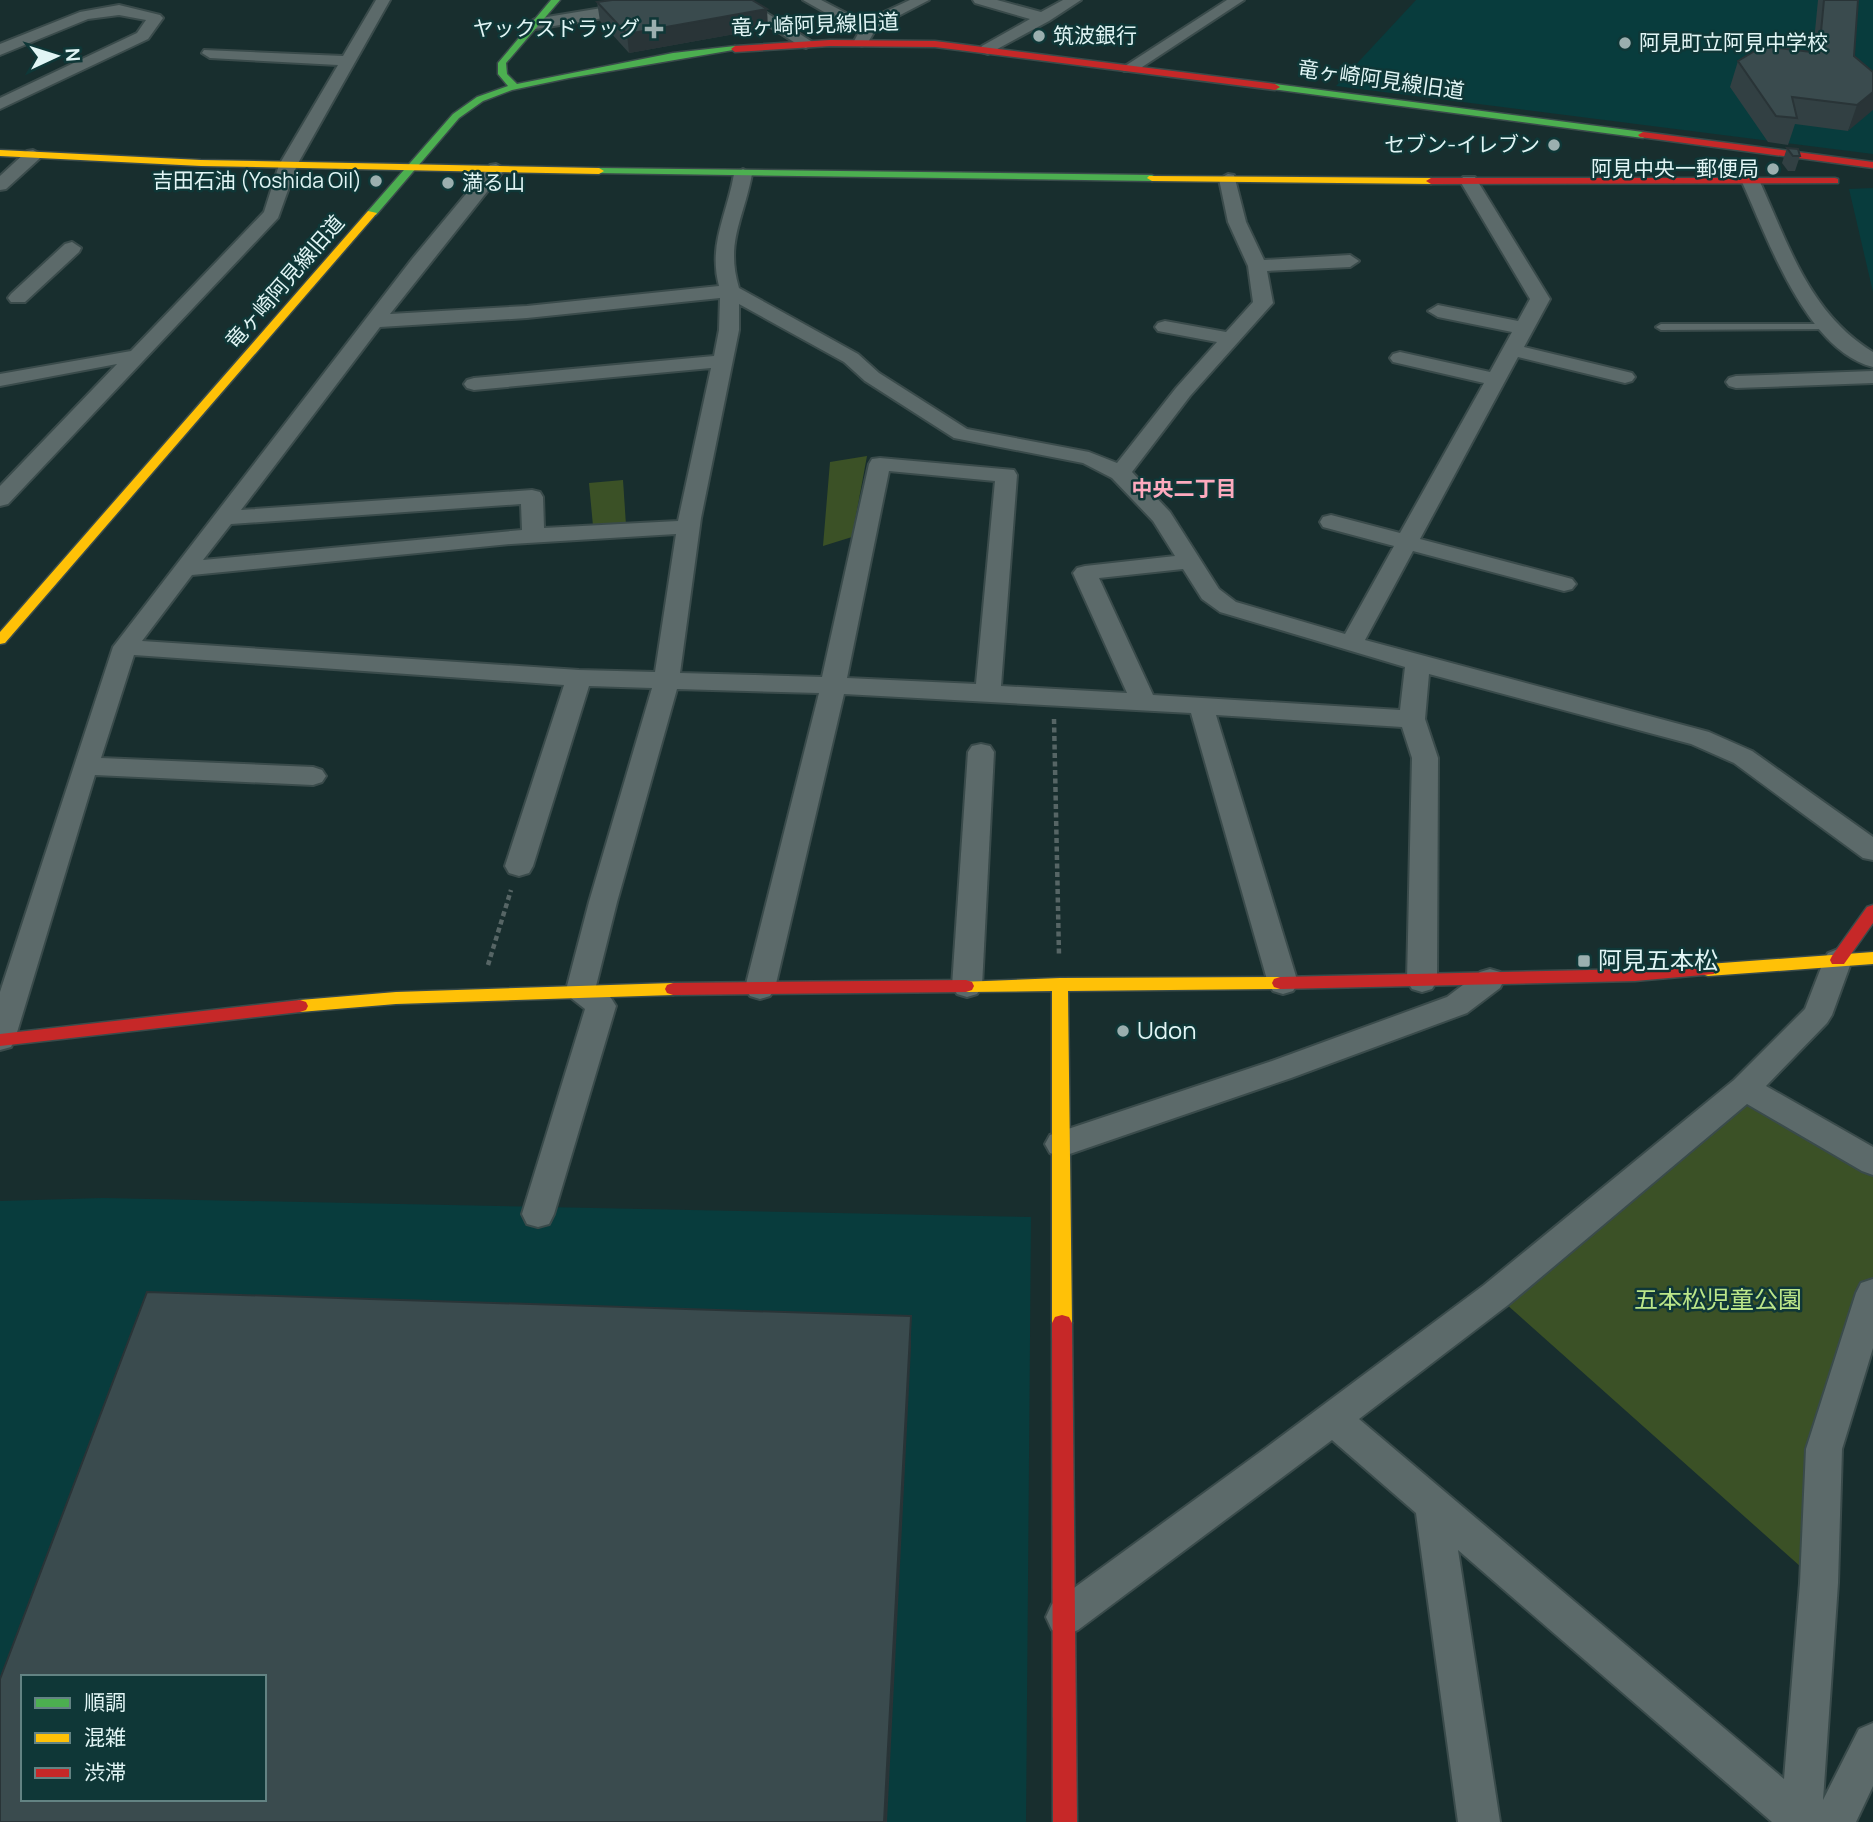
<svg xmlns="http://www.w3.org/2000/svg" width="1873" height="1822" font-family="Manrope,'Noto Sans JP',sans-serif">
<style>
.built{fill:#083c3d;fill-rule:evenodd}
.green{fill:#3b5126}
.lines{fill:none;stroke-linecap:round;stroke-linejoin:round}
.lane-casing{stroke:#3a4b4b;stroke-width:4}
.street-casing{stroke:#3a4b4b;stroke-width:4}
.fast-casing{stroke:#3a4b4b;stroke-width:3}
.slow-casing{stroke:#3a4b4b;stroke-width:3}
.jam-casing{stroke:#3a4b4b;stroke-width:3}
.path{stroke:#566565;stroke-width:4.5;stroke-dasharray:5 3.5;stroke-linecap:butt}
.lane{fill:#5c6a6a;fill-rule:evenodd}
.street{fill:#5c6a6a;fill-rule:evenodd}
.fast{fill:#4caf50;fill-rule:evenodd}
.slow{fill:#ffc107;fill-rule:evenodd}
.jam{fill:#c62828;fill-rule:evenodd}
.wall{fill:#324043}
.shaded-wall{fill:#293437}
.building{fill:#3a4b4e;stroke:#293437;stroke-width:2;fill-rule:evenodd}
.poi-dot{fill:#9bafaf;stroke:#0f3737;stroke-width:2.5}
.labels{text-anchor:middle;stroke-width:5;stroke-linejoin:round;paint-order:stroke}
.far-street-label{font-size:21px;fill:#e1f5f5;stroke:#0f3737}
.far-poi-label{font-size:21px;fill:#e1f5f5;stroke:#0f3737;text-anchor:end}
.far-neighbourhood-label{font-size:21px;font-weight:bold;fill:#fdaabe;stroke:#0f3737}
.poi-label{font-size:24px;fill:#e1f5f5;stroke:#0f3737;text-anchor:start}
.park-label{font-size:24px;fill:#bbe689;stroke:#0f3737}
</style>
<rect width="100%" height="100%" fill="#182e2e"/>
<!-- built -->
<g class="built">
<path d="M1416,0h457v154l-537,-68z"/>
<path d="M1873,188v104l-24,-103z"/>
<path d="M103,1198l928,19 -5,605h-1026v-621zM23,1677h241v122h-241z"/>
</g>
<!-- green -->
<g class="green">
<path d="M867,456l-15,81 -29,9 7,-84z"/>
<path d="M623,480l3,45 -33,1 -4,-43z"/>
<path d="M1745,1088l128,74v131l-49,156 -5,134 -323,-288z"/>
</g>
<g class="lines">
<defs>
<path id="lane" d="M1831,324l3,1v4l-173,1 -5,-3 5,-3z"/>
<g id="street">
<path d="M376,0h14l-93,165 -19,53 -270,286 -8,2v-20l117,-122 -117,22v-12l131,-23 133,-139 15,-47 59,-100 -128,-7 -8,-5 2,-3 139,6z"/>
<path d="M650,0h24l-2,3 -31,9 -106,17 -8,-5 8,-5z"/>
<path d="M729,0h17l68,43 -8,5 -6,-2z"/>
<path d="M803,0h18l29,15 19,4 41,-19h19l-52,27 -10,17 -5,2 -8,-5 8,-14 -22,-6z"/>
<path d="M973,0h24l44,12 22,-12h18l-32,21 -61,33 -6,-2 -2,-3 2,-3 48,-27 -55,-16z"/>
<path d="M1227,0h17l-108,71h-12l-2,-3z"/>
<path d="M119,5l41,10 3,3 -15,21 -148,70v-11l137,-65 9,-13 -27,-5 -31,4 -88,36v-11l80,-32z"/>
<path d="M33,150l9,5 -3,4 -33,30 -6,1v-14l27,-25z"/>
<path d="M496,164l9,5 -3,4 -112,141 137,-8 192,-20c-11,-42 8,-71 15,-112l9,-5 9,5c-8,44 -27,68 -13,114l119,66 21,19 88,56 122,23 28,11 59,-75 41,-46 -59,-11 -3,-4 3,-4 7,-2 61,11 27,-30 -5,-36 -20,-44 -9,-43 9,-5 6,1 12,47 18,38 86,-5 9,6 -9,6 -83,4 6,32 -83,93 -58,76 38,40 49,77 17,13 109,32 49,-88 -71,-19 -3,-5 3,-5 8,-2 69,18 84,-150 -91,-21 -3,-4 3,-4 7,-2 90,20 22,-40 -74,-15 -10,-6 10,-6 80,16 12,-22 -70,-118 3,-4h12l75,122 -26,48 108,26 3,4 -3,4 -7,2 -107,-26 -98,182 152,40 4,5 -4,5 -8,2 -151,-40 -48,89 344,92 43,19 121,86v23l-10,-2 -129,-95 -43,-19 -262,-70 -4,45 13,39 -1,223 -5,8 -10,3 -10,-3 -5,-8 5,-223 -10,-31 -186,-12 82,268 -5,8 -10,3 -10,-3 -5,-8 -77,-270 -347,-19 -69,294 -5,8 -10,3 -10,-3 -5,-8 74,-295 -142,-4 -60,213 -21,84 15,12 5,8 -62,208 -5,10 -11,3 -11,-3 -5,-10 63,-205 -14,-11 -5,-8 23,-88 63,-214 -63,-2 -56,180 -4,7 -10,3 -10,-3 -4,-7 59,-181 -430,-30 -33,103 212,9 9,3 4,6 -4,6 -9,3 -218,-10 -80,264 -4,8 -11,3v-58l113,-345 299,-388 78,-94zM720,298l-1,32 -5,26 -240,22 -7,2 -3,4 3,4 7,2 237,-22 -33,153 -134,7 -1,-31 -3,-5 -8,-2 -291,20 139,-183 147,-9zM739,304l105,58 21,19 89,57 129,25 29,15 41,43 22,35 -90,10 -8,2 -4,5 54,120 -126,-7 16,-211 -3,-5 -134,-12 -8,1 -3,5 -47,213 -142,-4 21,-155 38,-188zM889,471l106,10 -19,203 -129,-6zM521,504l1,26 -319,30 28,-36zM676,534l-21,138 -76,-2 -437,-29 50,-66 319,-31zM1183,569l19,30 18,13 185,55 -5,43 -247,-15 -54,-117z"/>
<path d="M1751,177l9,5c29,64 50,132 113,170v15c-67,-17 -105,-128 -131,-185z"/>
<path d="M72,242l9,6 -2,4 -54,50h-14l-3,-4 3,-4 54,-50z"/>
<path d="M1873,371v12l-137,5 -7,-2 -3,-4 3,-4 7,-2z"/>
<path d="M981,744l9,2 4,6 -12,234 -5,8 -10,3 -10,-3 -5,-8 16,-234 4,-6z"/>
<path d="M1838,949l10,4 4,7 -20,55 -5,8 -61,63 107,61v28l-11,-4 -115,-67 -239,201 -149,114 425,360 16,-196 6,-134 50,-156 5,-10 12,-4v69l-31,101 -4,134 -15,217 36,-71 14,-6v63l-17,36h-84l-314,-272 42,272h-42l-42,-309 -84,-73 -254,190 -13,6 -13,-6 -6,-13 6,-13 215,-157 217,-162 250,-205 71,-71 19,-49 4,-7z"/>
<path d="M1490,969l10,3 4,8 -4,8 -33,25 -176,65 -230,79 -11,-4 -5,-9 5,-9 219,-73 178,-65 33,-25z"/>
</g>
<g id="fast">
<path d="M551,0h9l-54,63 1,11 10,10 156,-31 62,-7 4,3 -170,29 -57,12 -29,11 -24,17 -83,97h-8v-4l85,-97 24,-17 31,-11 -10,-12v-11z"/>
<path d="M1275,84l368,48 5,3 -5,3 -371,-49v-4z"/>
<path d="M599,168l553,7 5,3 -5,3 -556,-8v-4z"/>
</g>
<g id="slow">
<path d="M0,150l201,10 398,8 5,3 -5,3 -398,-8 -201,-10z"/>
<path d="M1149,176l282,2 5,3 -5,3 -279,-3 -5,-3z"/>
<path d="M368,211l9,2 -372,430 -5,1v-12z"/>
<path d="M1873,952v12l-165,12 -6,-2 -2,-4 2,-4 6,-2z"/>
<path d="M1280,977l6,2 2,4 -2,4 -6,2 -212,2 4,332 -3,6 -7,2 -7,-2 -3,-6v-332l-86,1 -6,-2 -2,-4 2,-4 100,-4z"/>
<path d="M673,983l6,2 2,4 -2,4 -6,2 -277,9 -96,8 -6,-2 -2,-4 2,-4 6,-2 96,-8z"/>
</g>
<g id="jam">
<path d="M830,40l105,1 340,43 5,3 -5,3 -340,-43 -105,-1 -95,6 -4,-3 4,-3z"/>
<path d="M1643,132l230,30v6l-233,-31 -2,-2z"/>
<path d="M1835,178l3,1v4l-407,1 -5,-3 5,-3z"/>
<path d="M1873,905v18l-29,41h-12l-2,-4 2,-4 35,-49z"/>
<path d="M1708,964l6,2 2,4 -2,4 -79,7 -355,8 -6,-2 -2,-4 2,-4 6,-2 355,-8z"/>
<path d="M966,980l6,2 2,4 -2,4 -6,2 -293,3 -6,-2 -2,-4 2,-4 6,-2z"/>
<path d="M300,1000l6,2 2,4 -2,4 -6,2 -300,34v-12z"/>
<path d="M1062,1315l7,2 3,6 5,499h-24l-1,-499 3,-6z"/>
</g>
</defs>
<!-- lane casing -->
<use href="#lane" class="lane-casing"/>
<!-- street casing -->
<use href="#street" class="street-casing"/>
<!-- fast casing -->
<use href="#fast" class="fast-casing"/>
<!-- slow casing -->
<use href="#slow" class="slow-casing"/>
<!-- jam casing -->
<use href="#jam" class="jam-casing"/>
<!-- path -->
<g class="path">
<path d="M1054,719l5,236"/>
<path d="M488,965l23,-75"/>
</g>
<!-- lane -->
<use href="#lane" class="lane"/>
<!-- street -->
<use href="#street" class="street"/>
<!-- fast -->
<use href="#fast" class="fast"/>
<!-- slow -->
<use href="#slow" class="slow"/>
<!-- jam -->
<use href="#jam" class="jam"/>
</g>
<!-- wall -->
<g class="wall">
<path d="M1818,0h40l-4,56 19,16 -25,59 -53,-7 -7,21 -20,-3 -38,-55 8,-26 75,-9z"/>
<path d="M597,2l171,26 -139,25 -29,-32z"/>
<path d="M1787,148l13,8 -5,15h-7l-6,-8z"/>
</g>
<!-- shaded-wall -->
<g class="shaded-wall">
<path d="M767,9l1,19 -139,25 -2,-19z"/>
<path d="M1873,92v18l-25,21 9,-26z"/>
<path d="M911,1316v32l-24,474h-3z"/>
</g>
<!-- building -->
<g class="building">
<path d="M612,0h140l15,9 -140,25 -30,-32z"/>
<path d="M1824,0h34l-4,56 19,16v20l-16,13 -65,-8 5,21 -21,-2 -38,-55 25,-15 56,7z"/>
<path d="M1787,148l11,1 2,7h-7z"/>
<path d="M147,1292l764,24 -27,506h-884v-143zM23,1677h241v122h-241z"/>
</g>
<!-- markers -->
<g class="poi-dot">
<path d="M650.5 18.5h7v7h7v7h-7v7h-7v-7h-7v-7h7z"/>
<circle cx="1039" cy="36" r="7"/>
<circle cx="1625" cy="43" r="7"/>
<circle cx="1554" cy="145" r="7"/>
<circle cx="1773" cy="169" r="7"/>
<circle cx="376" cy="181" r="7"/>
<circle cx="448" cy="183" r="7"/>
<rect x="1577" y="954" width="14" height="14" rx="3.5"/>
<circle cx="1123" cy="1031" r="7"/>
</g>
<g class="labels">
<!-- far-street labels -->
<g class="far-street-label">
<text transform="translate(815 25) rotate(-2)" y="7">竜ヶ崎阿見線旧道</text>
<text transform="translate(1381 80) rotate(8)" y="7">竜ヶ崎阿見線旧道</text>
<text transform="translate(285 282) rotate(-49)" y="7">竜ヶ崎阿見線旧道</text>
</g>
<!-- far-poi labels -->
<g class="far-poi-label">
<text x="640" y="36">ヤックスドラッグ</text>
<text x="1053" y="43" text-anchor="start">筑波銀行</text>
<text x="1639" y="50" text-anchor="start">阿見町立阿見中学校</text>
<text x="1540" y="152">セブン-イレブン</text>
<text x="1759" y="176">阿見中央一郵便局</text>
<text x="362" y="188">吉田石油 (Yoshida Oil)</text>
<text x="462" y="190" text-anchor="start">満る山</text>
</g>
<!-- far-neighbourhood labels -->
<g class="far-neighbourhood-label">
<text x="1184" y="496">中央二丁目</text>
</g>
<!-- poi labels -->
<g class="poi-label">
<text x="1598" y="969">阿見五本松</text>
<text x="1137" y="1039">Udon</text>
</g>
<!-- park labels -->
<g class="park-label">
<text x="1718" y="1308">五本松児童公園</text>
</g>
</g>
<!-- legend -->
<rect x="21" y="1675" width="245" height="126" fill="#0f3737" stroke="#638383" stroke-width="2"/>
<rect x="35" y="1698" width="35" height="10" fill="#4caf50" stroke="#638383" stroke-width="2"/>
<text x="84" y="1710" font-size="21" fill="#e1f5f5">順調</text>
<rect x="35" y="1733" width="35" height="10" fill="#ffc107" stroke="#638383" stroke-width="2"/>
<text x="84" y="1745" font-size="21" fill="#e1f5f5">混雑</text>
<rect x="35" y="1768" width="35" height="10" fill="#c62828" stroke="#638383" stroke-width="2"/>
<text x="84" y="1780" font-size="21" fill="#e1f5f5">渋滞</text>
<!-- north arrow -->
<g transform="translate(56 56) rotate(86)" stroke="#0f3737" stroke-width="5" paint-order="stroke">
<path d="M0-5L12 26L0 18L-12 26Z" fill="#e1f5f5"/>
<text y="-10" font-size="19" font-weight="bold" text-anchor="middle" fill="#e1f5f5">N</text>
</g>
</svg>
